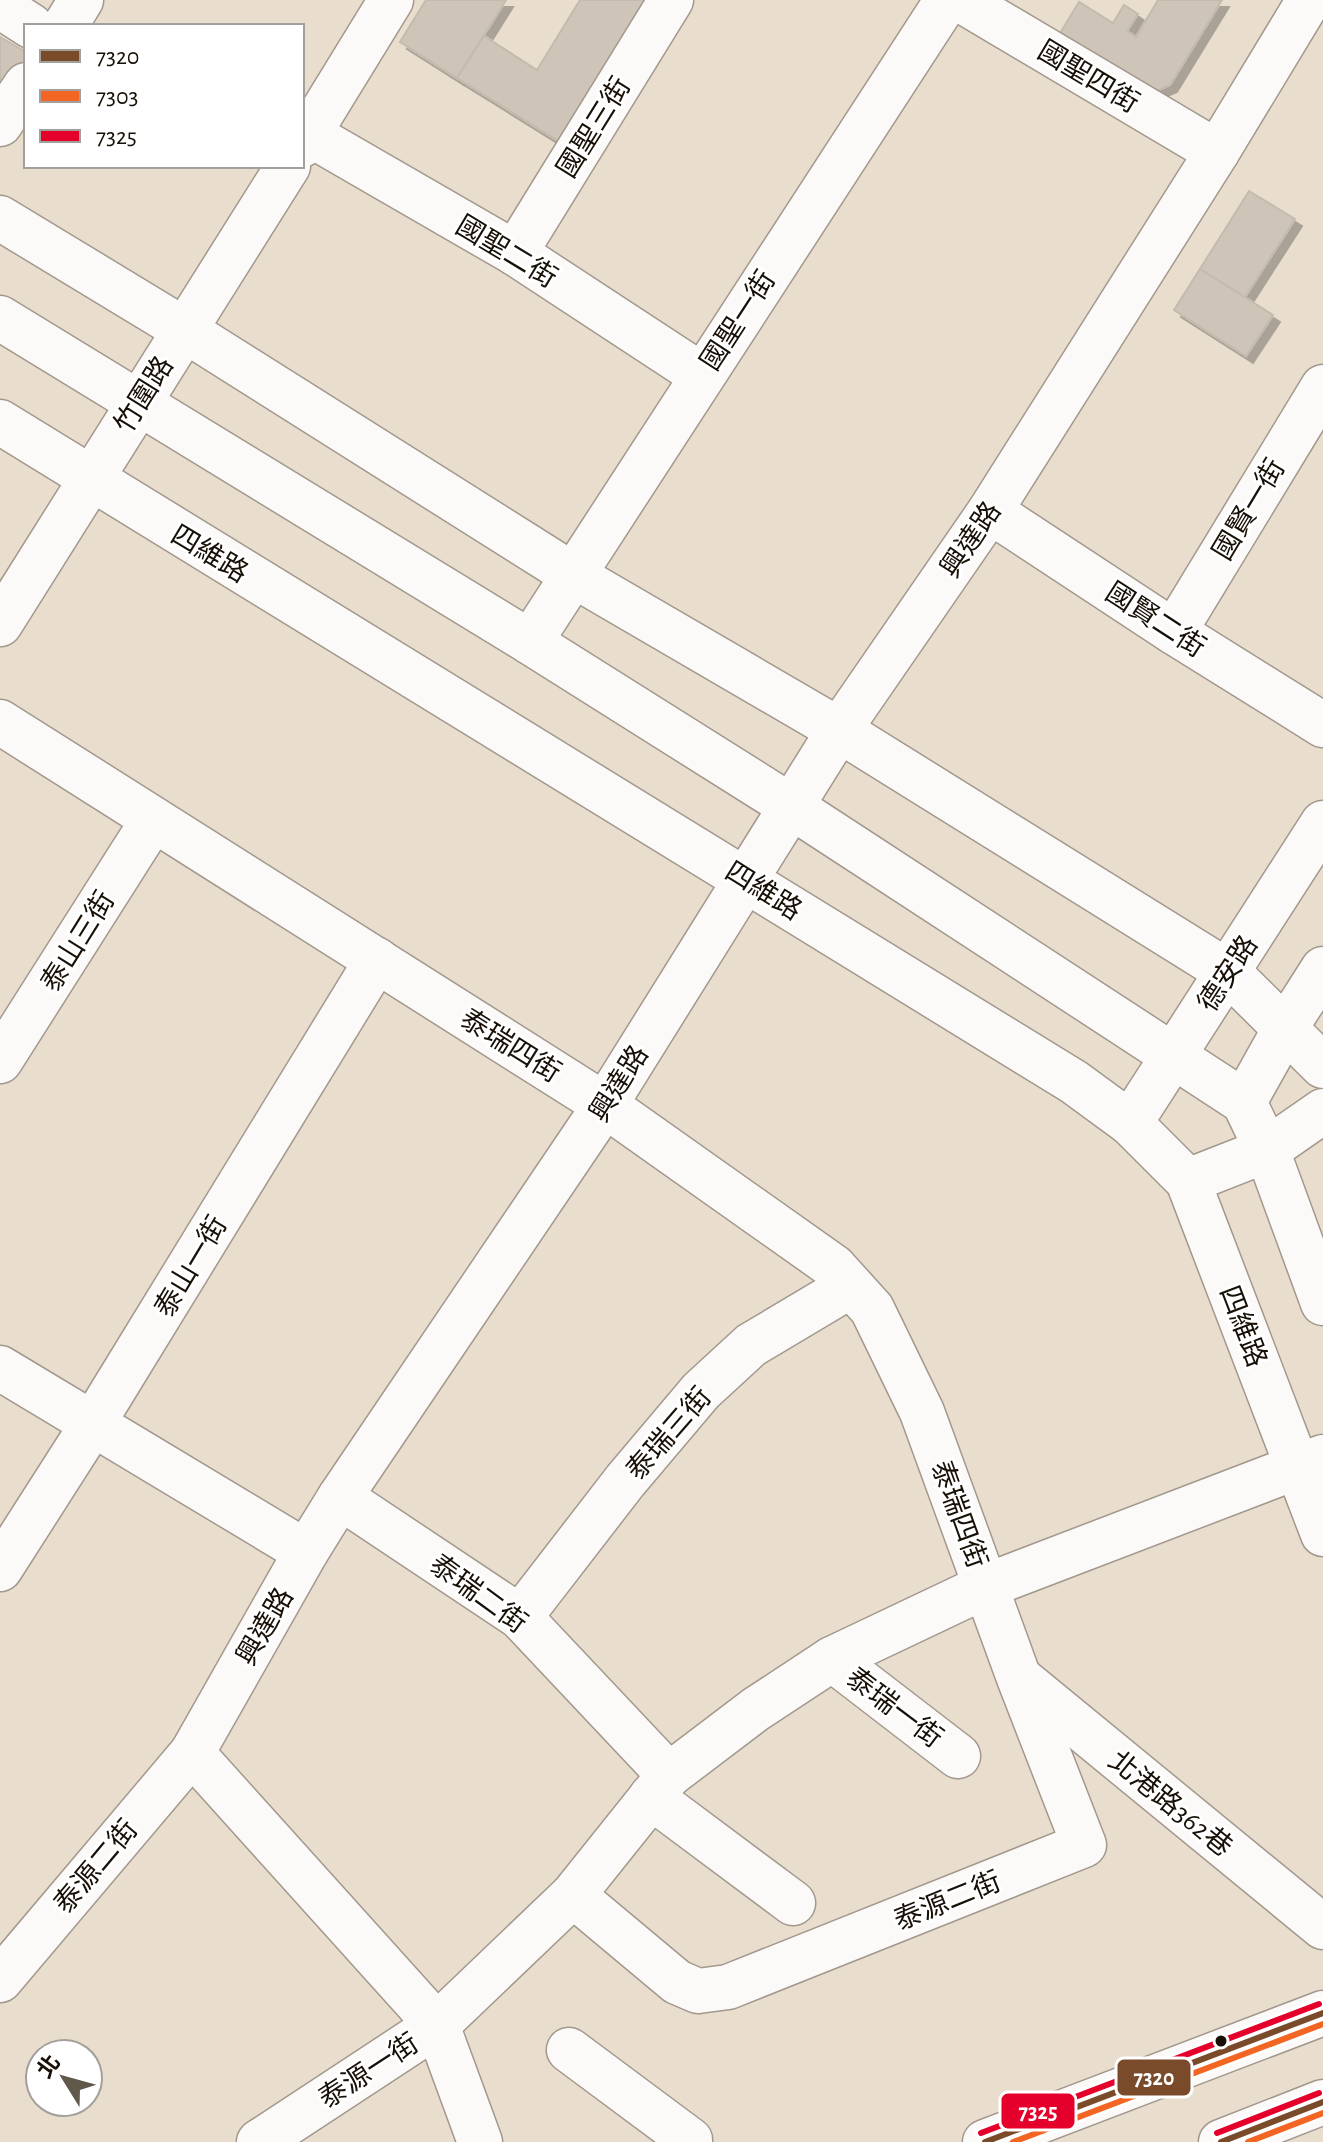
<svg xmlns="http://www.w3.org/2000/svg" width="1323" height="2142" font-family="'Alegreya Sans','Noto Sans TC',sans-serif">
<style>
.building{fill:#cec5b8;stroke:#c4bbaf;stroke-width:2;filter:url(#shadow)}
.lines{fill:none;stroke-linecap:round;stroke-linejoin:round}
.minor-casing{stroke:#a2988d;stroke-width:47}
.major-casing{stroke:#a2988d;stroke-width:47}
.minor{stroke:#fcfaf8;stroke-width:44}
.major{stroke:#fcfaf8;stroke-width:44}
.bus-1-casing{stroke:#fff;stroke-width:12}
.bus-2-casing{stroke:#fff;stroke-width:12}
.bus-3-casing{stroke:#fff;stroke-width:12}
.bus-1{stroke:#7a4b2a;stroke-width:6}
.bus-2{stroke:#f26522;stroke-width:6}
.bus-3{stroke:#e4002b;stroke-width:6}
.bus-dot{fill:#181006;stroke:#fff;stroke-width:3}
.labels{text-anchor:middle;stroke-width:6;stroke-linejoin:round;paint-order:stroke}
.street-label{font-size:28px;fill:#181006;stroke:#fff}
.line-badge{stroke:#fff;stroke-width:3}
.badge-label{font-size:22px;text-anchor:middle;font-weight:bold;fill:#fff}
</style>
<defs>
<filter id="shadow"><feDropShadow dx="7" dy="7" stdDeviation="0" flood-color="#0004"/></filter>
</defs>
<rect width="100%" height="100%" fill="#e9ddce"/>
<!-- building -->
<g class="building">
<path d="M426,0h80l-49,78 -57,-36z"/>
<path d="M580,0h68l-88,142 -103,-64 27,-42 53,34z"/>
<path d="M1158,0h64l-52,85 -14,6 -99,-53 22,-36 34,21 11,-18 14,9 -11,17 9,6z"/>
<path d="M0,37l26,15v8l-26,41z"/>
<path d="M1249,191l46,28 -50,78 -45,-28z"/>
<path d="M1200,269l73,46 -27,41 -72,-46z"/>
</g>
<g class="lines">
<defs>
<g id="minor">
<path d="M961,0l256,152"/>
<path d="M0,6l31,20"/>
<path d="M65,26l16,-26"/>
<path d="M0,124l26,-39"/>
<path d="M309,134l206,119 186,122"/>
<path d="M302,145l89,-145"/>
<path d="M0,218l183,111 390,246 266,155 389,242 95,94"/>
<path d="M515,253l156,-253"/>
<path d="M0,318l530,324 262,165 452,295 23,48 56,153"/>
<path d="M0,422l1074,660 56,41 58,58 135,353"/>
<path d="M990,511l184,121 149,93"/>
<path d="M0,624c97,-152 191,-306 288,-458"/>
<path d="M1174,632l149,-245"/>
<path d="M530,642l417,-642"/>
<path d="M0,722l605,383 229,162 38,42 50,103 97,266 65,167 -356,142 -30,4 -21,-9 -104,-87"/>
<path d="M0,1061l153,-241"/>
<path d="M1244,1102l42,-75 37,-58"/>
<path d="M1130,1123l193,-300"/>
<path d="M1188,1181l79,-31 56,-39"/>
<path d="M0,1368l306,184"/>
<path d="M340,1497l180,120 149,158"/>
<path d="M0,1569l92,-144 285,-465"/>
<path d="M520,1617l105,-136 76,-90 50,-46 99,-59"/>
<path d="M832,1659l126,97"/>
<path d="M1022,1680l301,247"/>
<path d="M651,1797l142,106"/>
<path d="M0,1980l192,-227"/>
<path d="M569,2050l121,90v2"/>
<path d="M259,2142l178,-117 136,-130 96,-120 87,-66 76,-50 154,-73 337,-129"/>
<path d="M480,2142l-43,-117 -245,-272 114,-201 34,-55 265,-392 234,-375 151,-219 227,-359 92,-152"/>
</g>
<g id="major">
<path d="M985,2142l338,-129"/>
<path d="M1221,2142l102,-40"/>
</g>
</defs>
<!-- minor casing -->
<use href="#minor" class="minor-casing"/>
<!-- major casing -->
<use href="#major" class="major-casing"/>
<!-- minor -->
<use href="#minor" class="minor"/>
<!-- major -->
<use href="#major" class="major"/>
<defs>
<g id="bus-1">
<path d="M985,2142l338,-129"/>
<path d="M1221,2142l102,-40"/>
</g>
<g id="bus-2">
<path d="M1013,2142l310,-118"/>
<path d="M1248,2142l75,-29"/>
</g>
<g id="bus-3">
<path d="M981,2133l338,-129"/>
<path d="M1217,2133l102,-40"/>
</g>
</defs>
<!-- bus-1 casing -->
<use href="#bus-1" class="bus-1-casing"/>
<!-- bus-2 casing -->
<use href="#bus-2" class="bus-2-casing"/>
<!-- bus-3 casing -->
<use href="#bus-3" class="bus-3-casing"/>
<!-- bus-1 -->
<use href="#bus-1" class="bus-1"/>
<!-- bus-2 -->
<use href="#bus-2" class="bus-2"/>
<!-- bus-3 -->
<use href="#bus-3" class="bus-3"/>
</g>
<!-- markers -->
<circle class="bus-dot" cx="1221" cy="2041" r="7"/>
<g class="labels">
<!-- street labels -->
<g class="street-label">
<text transform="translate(1089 76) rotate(31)" y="10">國聖四街</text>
<text transform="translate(593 127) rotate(-58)" y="10">國聖三街</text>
<text transform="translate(507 251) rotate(31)" y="10">國聖二街</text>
<text transform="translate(737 320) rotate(-57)" y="10">國聖一街</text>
<text transform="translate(143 394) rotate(-58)" y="10">竹圍路</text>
<text transform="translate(1248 509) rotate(-59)" y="10">國賢一街</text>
<text transform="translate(970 539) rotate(-56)" y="10">興達路</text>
<text transform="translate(210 553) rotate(31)" y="10">四維路</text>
<text transform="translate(1156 619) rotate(33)" y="10">國賢二街</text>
<text transform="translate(764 890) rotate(32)" y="10">四維路</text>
<text transform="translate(77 941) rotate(-58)" y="10">泰山三街</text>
<text transform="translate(1227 973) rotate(-57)" y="10">德安路</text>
<text transform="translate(511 1045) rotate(32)" y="10">泰瑞四街</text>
<text transform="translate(618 1083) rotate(-58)" y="10">興達路</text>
<text transform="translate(190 1266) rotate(-59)" y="10">泰山一街</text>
<text transform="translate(1244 1326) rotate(69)" y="10">四維路</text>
<text transform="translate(668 1433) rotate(-49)" y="10">泰瑞三街</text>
<text transform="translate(960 1514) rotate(70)" y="10">泰瑞四街</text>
<text transform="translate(479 1593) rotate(36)" y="10">泰瑞二街</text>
<text transform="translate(264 1626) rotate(-60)" y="10">興達路</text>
<text transform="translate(895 1707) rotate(37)" y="10">泰瑞一街</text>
<text transform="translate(1171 1803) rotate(39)" y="10">北港路362巷</text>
<text transform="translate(95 1866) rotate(-50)" y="10">泰源二街</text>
<text transform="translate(947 1900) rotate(-22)" y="10">泰源二街</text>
<text transform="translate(368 2070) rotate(-33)" y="10">泰源一街</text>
</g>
</g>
<g class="line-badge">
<rect x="1116" y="2058" width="76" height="39" rx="8" fill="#7a4b2a"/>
<rect x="1000" y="2092" width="76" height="38" rx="8" fill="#e4002b"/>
</g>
<g class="badge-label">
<text x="1154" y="2085">7320</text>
<text x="1038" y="2119">7325</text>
</g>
<!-- legend -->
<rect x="24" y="24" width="280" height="144" fill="#ffffff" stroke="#a39f9b" stroke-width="2"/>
<rect x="40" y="50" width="40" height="12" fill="#7a4b2a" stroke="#a39f9b" stroke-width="2"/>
<text x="96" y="64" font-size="24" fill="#181006">7320</text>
<rect x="40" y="90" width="40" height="12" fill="#f26522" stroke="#a39f9b" stroke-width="2"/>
<text x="96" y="104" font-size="24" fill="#181006">7303</text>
<rect x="40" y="130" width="40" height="12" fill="#e4002b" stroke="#a39f9b" stroke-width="2"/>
<text x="96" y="144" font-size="24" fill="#181006">7325</text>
<!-- north arrow -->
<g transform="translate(64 2078) rotate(307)"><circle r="38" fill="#ffffff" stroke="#a39f9b" stroke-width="2"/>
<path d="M0-6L14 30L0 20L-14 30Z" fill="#61584c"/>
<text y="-12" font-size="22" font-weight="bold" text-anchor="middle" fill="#181006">北</text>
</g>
</svg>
